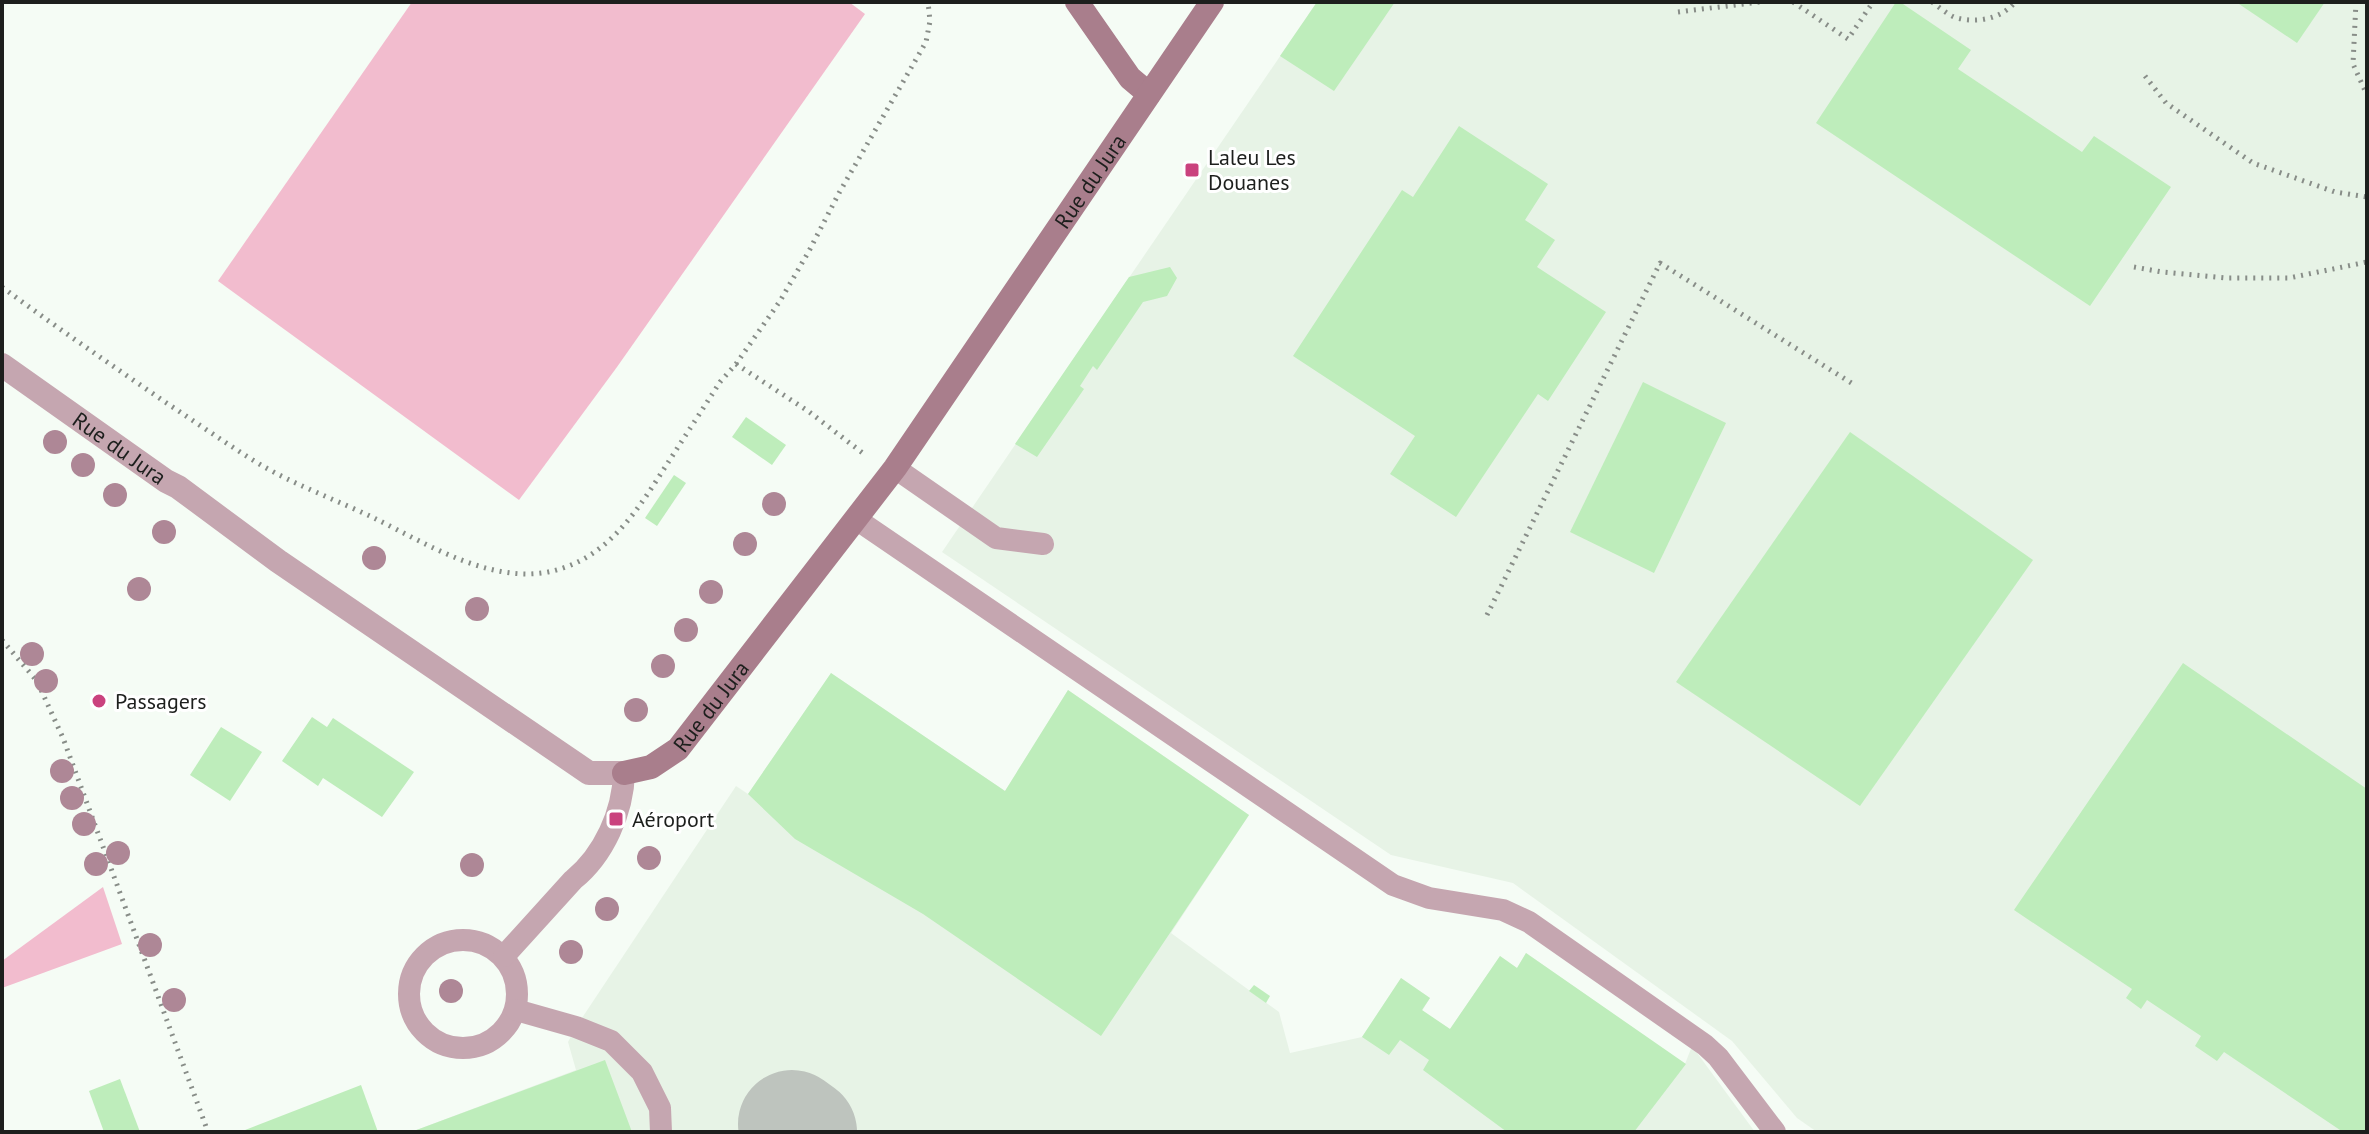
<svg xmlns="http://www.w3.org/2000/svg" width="2369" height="1134" font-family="'PT Sans',sans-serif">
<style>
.built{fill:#e7f3e6}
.green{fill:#f2bcce}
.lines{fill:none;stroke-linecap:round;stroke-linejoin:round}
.taxiway{stroke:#bec4be;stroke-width:108}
.building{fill:#beedbb}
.path{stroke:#888d88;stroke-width:5;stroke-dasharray:2 6;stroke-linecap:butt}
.lane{stroke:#c5a6b0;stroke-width:22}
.street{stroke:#c5a6b0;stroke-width:24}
.secondary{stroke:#a97e8c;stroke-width:24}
.tree{fill:#ae8796}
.poi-dot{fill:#ca427e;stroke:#fff;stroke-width:3}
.labels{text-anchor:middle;stroke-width:6;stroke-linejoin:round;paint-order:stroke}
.poi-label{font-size:22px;fill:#1d1f1d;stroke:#fff;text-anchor:start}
.street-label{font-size:22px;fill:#1d1f1d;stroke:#fff}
</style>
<rect width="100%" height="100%" fill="#f5fcf5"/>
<!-- built -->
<g class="built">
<path d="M1317,2h1050v1130h-550l-20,-14 -65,-77 -219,-158 -122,-28 -449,-303z"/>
<path d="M831,673l174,118 63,-101 181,125 -78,118 108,79 11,41 72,-16 39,-59 29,20 -8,13 28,18 50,-73 17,12 9,-15 159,111 7,-18 63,86h-1344l165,-62 -8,-28 8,-15 160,-241 12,8z"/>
</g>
<!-- green -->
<g class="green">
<path d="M412,2h437l16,12 -248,353 -98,133 -301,-219z"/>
<path d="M103,887l19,57 -120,44v-27z"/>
</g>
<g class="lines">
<!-- taxiway -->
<path class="taxiway" d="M792,1124l11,8"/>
</g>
<!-- building -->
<g class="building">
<path d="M1317,2h78l-61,89 -54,-35z"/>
<path d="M1896,2h4l71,48 -13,19 124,83 12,-16 77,51 -81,119 -274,-183z"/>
<path d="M2236,2h89l-28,41z"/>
<path d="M1459,126l89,58 -23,36 30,20 -18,27 69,45 -58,89 -10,-7 -82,123 -66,-43 25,-38 -122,-80 109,-166 11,7z"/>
<path d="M1170,267l7,11 -10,18 -24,6 -46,68 -4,-4 -13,20 4,3 -47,68 -22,-13 114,-167z"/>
<path d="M1643,382l83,41 -72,150 -84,-41z"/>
<path d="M746,417l40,28 -14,20 -40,-28z"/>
<path d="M1850,432l183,128 -173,246 -184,-124z"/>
<path d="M674,475l12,8 -29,43 -12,-8z"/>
<path d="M2183,663l184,126v343h-24l-119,-80 -7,9 -22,-15 6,-10 -54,-36 -6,9 -15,-11 6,-9 -118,-79z"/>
<path d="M831,673l174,118 63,-101 181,125 -148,221 -178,-122 -128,-75 -47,-45z"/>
<path d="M312,717l15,10 6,-9 81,54 -32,45 -59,-39 -5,8 -36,-25z"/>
<path d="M221,727l41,25 -32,49 -40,-26z"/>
<path d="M1526,953l160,111 -52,68h-127l-84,-62 6,-10 -29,-20 -11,15 -27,-18 39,-59 29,20 -8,12 28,19 50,-73 17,12z"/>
<path d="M1254,985l16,11 -4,7 -17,-12z"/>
<path d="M605,1060l27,72h-221z"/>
<path d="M120,1079l20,53h-36l-15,-41z"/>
<path d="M361,1085l17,47h-138z"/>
</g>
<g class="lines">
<!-- path -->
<g class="path">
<path d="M1793,2l55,37 25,-37"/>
<path d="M1932,2c7,5 15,12 22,15 21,7 48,2 61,-15"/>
<path d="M2356,2l-3,62 14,31"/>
<path d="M1678,12l82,-10"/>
<path d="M2145,76l21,27 87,60 82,29 32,5"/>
<path d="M2134,267l28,5 64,6h63l78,-16"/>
<path d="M2,287c54,40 108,77 163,115 32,21 63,43 96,63 34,20 78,36 115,54 55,27 124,71 187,49 52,-17 80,-67 108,-110 16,-25 33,-51 49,-76l16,-18 44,-63 29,-50 30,-58 87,-151 4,-21 -2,-19"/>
<path d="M736,364l72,47 56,43"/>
<path d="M1487,615l173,-352 193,121"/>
<path d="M2,640l35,41 26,57 145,394"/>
</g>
<!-- lane -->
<g class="lane">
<path d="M895,468l101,70 47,6"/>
<path d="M856,519l537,366 36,13 74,12 26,12 176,123 13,12 57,75"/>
<circle cx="463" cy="994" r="54"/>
<path d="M504,956l69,-76c31,-25 50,-68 51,-107"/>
<path d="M516,1010l60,17 35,14 31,31 18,36 1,24"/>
</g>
<!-- street -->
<path class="street" id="s1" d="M2,365l164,116 12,6 100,74 311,212h35"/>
<!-- secondary -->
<g class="secondary">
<path d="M1077,2l53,76 19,16"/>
<path id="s2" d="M624,773l27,-6 27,-18 217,-281 317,-466"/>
</g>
</g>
<!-- trees -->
<g class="tree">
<circle cx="55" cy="442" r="12"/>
<circle cx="83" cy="465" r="12"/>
<circle cx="115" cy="495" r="12"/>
<circle cx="774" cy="504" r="12"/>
<circle cx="164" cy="532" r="12"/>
<circle cx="745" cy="544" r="12"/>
<circle cx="374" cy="558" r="12"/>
<circle cx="139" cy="589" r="12"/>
<circle cx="711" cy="592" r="12"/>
<circle cx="477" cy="609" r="12"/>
<circle cx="686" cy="630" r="12"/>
<circle cx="32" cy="654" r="12"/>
<circle cx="663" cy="666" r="12"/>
<circle cx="46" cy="681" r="12"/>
<circle cx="636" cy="710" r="12"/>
<circle cx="62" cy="771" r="12"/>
<circle cx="72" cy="798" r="12"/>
<circle cx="84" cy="824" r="12"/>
<circle cx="118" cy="853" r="12"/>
<circle cx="649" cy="858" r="12"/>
<circle cx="96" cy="864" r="12"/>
<circle cx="472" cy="865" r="12"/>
<circle cx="607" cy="909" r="12"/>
<circle cx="150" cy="945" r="12"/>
<circle cx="571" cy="952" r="12"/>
<circle cx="451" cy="991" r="12"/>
<circle cx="174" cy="1000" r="12"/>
</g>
<!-- markers -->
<g class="poi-dot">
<rect x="1184" y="162" width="16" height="16" rx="4"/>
<circle cx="99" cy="701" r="8"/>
<rect x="608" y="811" width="16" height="16" rx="4"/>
</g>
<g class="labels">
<!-- poi labels -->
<g class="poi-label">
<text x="1208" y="165">Laleu Les<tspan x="1208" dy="25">Douanes</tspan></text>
<text x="115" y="709">Passagers</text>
<text x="632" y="827">Aéroport</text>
</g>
<!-- street labels -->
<g class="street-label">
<text dy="8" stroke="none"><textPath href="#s2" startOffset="762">Rue du Jura</textPath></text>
<text dy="8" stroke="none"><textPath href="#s1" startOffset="144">Rue du Jura</textPath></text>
<text dy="8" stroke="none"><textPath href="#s2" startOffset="114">Rue du Jura</textPath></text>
</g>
</g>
<!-- border -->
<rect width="2369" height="1134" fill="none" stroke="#1d1f1d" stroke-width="8"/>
</svg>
